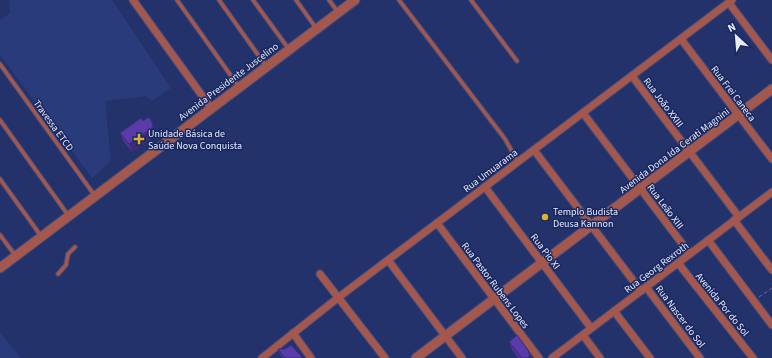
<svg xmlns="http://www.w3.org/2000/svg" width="772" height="358" font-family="'Source Sans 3',sans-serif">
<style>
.built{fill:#293b7b}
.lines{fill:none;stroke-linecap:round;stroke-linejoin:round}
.service-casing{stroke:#3e4c7f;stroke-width:5.5}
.minor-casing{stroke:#3e4c7f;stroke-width:9}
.tertiary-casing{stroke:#3e4c7f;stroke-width:11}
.path{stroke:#64709b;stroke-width:1;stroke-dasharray:4 2;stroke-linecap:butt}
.service{stroke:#a3574d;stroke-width:3.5}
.minor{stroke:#a3574d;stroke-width:7}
.tertiary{stroke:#a3574d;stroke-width:9}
.wall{fill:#4c3492}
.shaded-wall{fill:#3e2b77}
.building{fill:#583daa;stroke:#3e2b77}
.poi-dot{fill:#dcb233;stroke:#1a275f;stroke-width:1.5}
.labels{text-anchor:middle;stroke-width:3;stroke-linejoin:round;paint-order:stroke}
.street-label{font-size:10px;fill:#e7edfb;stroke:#1a275f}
.poi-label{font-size:10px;fill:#e7edfb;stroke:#1a275f;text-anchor:start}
</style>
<rect width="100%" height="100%" fill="#23326b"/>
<!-- built -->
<g class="built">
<path d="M9,0h103l59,88 -19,13 -6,-5 -41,5 6,60 -19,17 -92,-123v-35l10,-7z"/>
<path d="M0,334h1l20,24h-21z"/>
</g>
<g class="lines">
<defs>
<g id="service">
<path d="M177,0l62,87"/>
<path d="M219,0l47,66"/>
<path d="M253,0l35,48"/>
<path d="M296,0l20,28"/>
<path d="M329,0l9,12"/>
<path d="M399,0l106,139 13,23"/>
<path d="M471,0l46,61"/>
<path d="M0,64l95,132"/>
<path d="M0,120l68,95"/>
<path d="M0,179l41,57"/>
<path d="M0,235l15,20"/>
<path d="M58,274l8,-9 2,-11 7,-7"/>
</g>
<g id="minor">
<path d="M133,0l78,108"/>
<path d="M729,3l43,57"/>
<path d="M681,39l91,120"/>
<path d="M632,76l107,141"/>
<path d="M583,113l107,141"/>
<path d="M534,150l107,141"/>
<path d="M485,187l106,141"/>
<path d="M734,220l38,50"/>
<path d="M437,223l102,135"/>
<path d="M708,240l64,85"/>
<path d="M388,260l74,98"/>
<path d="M678,263l75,95"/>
<path d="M320,274l65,84"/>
<path d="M646,287l54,71"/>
<path d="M614,311l36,47"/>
<path d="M293,333l18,25"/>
<path d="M583,335l17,23"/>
<path d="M262,358l77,-61 393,-297"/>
<path d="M552,358l220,-166"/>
</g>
<g id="tertiary">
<path d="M0,268l355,-268"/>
<path d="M416,358l356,-269"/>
</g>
</defs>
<!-- service casing -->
<use href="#service" class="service-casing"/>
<!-- minor casing -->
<use href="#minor" class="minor-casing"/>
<!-- tertiary casing -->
<use href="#tertiary" class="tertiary-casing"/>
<!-- path -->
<path class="path" d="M759,297l13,-9"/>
<!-- service -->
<use href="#service" class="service"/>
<!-- minor -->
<use href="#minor" class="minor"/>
<!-- tertiary -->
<use href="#tertiary" class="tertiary"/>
</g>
<!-- wall -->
<g class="wall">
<path d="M156,132l-1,4 -23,16 -9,-11 -3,-8z"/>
<path d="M509,342l22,16h-13l-6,-8z"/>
<path d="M278,349h7l17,8v1h-19l-3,-3z"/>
</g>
<!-- shaded-wall -->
<g class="shaded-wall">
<path d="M153,124l3,8 -1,4 -23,16 -3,-8z"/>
<path d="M528,350l3,8h-4z"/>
</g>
<!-- building -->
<g class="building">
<path d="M149,117l4,7 -1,4 -23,16 -9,-11 21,-15 2,3z"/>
<path d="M517,335l11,15 2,6 -3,2h-5l-13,-16z"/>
<path d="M291,345l11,12 -2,1h-15l-7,-9h7z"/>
</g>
<!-- markers -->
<g class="poi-dot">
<path d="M137 133h4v4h4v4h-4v4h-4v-4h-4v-4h4z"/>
<circle cx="545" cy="217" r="4"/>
</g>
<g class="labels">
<!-- street labels -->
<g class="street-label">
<text transform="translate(228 81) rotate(-37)" y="4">Avenida Presidente Juscelino</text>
<text transform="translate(734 93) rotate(53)" y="4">Rua Frei Caneca</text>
<text transform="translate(664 102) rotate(53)" y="4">Rua João XXIII</text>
<text transform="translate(54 125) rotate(54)" y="4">Travessa ETCD</text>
<text transform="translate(674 150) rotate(-37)" y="4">Avenida Dona Ida Cerati Magnini</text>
<text transform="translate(490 170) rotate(-37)" y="4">Rua Umuarama</text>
<text transform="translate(666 206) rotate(53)" y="4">Rua Leão XIII</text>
<text transform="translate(546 251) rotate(53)" y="4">Rua Pio XI</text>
<text transform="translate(656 267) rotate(-37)" y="4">Rua Georg Rexroth</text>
<text transform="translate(496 285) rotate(53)" y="4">Rua Pastor Rubens Lopes</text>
<text transform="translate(723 304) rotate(51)" y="4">Avenida Por do Sol</text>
<text transform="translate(681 316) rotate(53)" y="4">Rua Nascer do Sol</text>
</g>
<!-- poi labels -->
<g class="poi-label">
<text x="148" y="137">Unidade Básica de<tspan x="148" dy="12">Saúde Nova Conquista</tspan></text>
<text x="553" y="215">Templo Budista<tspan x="553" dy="12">Deusa Kannon</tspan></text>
</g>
</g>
<!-- north arrow -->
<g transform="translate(736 36) rotate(334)" stroke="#1a275f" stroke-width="3" paint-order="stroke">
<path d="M0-3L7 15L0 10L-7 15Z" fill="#e7edfb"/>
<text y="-6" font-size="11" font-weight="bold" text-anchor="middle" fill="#e7edfb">N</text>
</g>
</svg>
